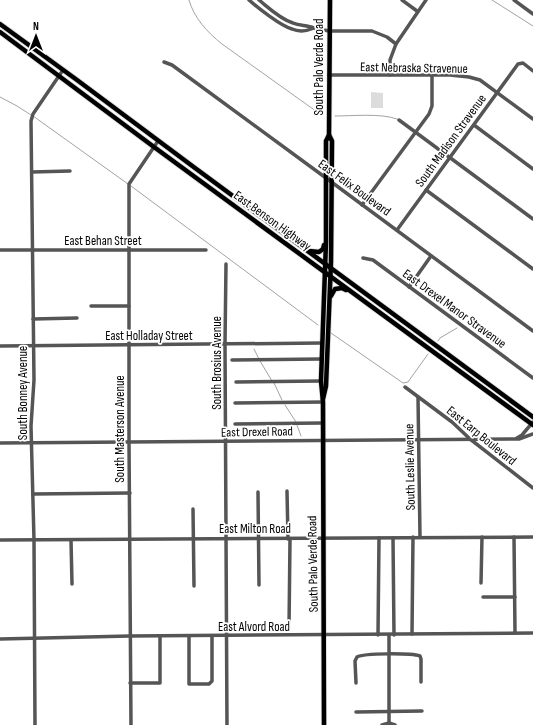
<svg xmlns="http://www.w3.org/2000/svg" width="533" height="725" font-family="'Sofia Sans Condensed',sans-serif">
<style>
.green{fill:#dcdcdc}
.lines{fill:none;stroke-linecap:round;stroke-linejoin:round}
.stream{stroke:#a3a3a3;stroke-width:1}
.major-casing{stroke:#dbdbdb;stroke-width:6}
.minor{stroke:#555;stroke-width:3.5}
.major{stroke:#000;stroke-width:4.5}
.labels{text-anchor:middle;stroke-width:3.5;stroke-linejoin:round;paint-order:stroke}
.street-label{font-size:13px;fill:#000;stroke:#fff}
</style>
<rect width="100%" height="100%" fill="#fff"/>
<!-- green -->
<path class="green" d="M371,92l12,1v15h-12z"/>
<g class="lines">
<!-- stream -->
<g class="stream">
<path d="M189,0c5,18 18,32 33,44l98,70"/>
<path d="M492,0l41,26"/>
<path d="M0,97l17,9 14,9"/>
<path d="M33,116l95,68"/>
<path d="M335,116c17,0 46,-3 62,3"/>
<path d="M131,186l187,139"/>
<path d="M331,333l72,50 5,-1 20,-28"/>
<path d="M438,341l2,-3 17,-10"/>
<path d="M254,349l5,10"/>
<path d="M260,361l12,20"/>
<path d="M274,383l8,17"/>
<path d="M285,405l11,17"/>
<path d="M297,425l4,11"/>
</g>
<defs>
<g id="major">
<path d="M0,24l77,56 118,88 338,249"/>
<path d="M0,32l154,115 379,278"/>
<path d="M309,251l10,1 4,-3 1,-4"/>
<path d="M331,296l4,-7 7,-1 4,2"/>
<path d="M323,399l3,-13 5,-124 1,-121 -3,-6 1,-135"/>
<path d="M324,725l-1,-323 -2,-21 5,-139v-101l3,-6"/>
</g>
</defs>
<!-- major casing -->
<use href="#major" class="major-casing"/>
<!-- minor -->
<g class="minor">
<path d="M249,0c9,8 32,26 43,29 7,3 15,2 22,-1 -7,-3 -14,-2 -21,-5 -13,-4 -24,-15 -34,-23"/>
<path d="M402,0l15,11"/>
<path d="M514,0l19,14"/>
<path d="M314,28l15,3h43l15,6 9,7"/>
<path d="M164,62l8,3 154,113 207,153"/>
<path d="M329,75h121l19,2 11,3 53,39"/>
<path d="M390,75v-15l6,-16 30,-44"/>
<path d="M399,120l134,99"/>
<path d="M474,125l59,44"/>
<path d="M32,172l38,-1"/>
<path d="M426,190l107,79"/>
<path d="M362,205l67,-91 3,-8v-31"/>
<path d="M397,230l121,-166 5,-1 10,8"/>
<path d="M0,250h206"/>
<path d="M363,258l10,2 160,118"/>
<path d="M226,264l-1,80 2,381"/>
<path d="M409,287l22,-31"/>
<path d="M91,306h38"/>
<path d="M33,319l44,-1"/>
<path d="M0,346l322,-3"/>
<path d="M232,360l89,-1"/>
<path d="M236,382l85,-1"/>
<path d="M405,387l47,35 18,17 63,49"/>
<path d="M418,397l2,140"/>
<path d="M235,403l88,-1"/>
<path d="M235,424l87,-1"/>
<path d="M517,438l5,-3 11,-13"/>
<path d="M0,443l519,-4 14,-5"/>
<path d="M287,491l1,48"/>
<path d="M258,492l1,93"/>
<path d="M33,494l97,-1"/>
<path d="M193,509l1,77"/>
<path d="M514,537l1,96"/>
<path d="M393,538l1,97"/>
<path d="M0,540l533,-3"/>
<path d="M71,540l1,44"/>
<path d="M481,583l1,-46"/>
<path d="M483,597h32"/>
<path d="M289,629l1,-90"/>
<path d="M412,634l1,-97"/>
<path d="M378,635l1,-97"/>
<path d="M389,635v88"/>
<path d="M189,636v48h20l3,-3v-45"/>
<path d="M0,639l130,-3 403,-3"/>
<path d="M130,683h30v-47"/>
<path d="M356,683l-1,-22 2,-4c7,-4 54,-4 63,-1l1,3v23"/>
<path d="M356,712l66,-1"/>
<path d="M35,725l-1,-185 -3,-114 3,-46 -3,-259 2,-7 30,-44"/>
<path d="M131,725l-2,-284v-257l29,-43"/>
<path d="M382,725l7,-2 6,2"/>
</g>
<!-- major -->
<use href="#major" class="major"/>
</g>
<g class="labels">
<!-- street labels -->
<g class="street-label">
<text transform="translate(318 67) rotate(-90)" y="5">South Palo Verde Road</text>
<text transform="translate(414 67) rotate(1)" y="5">East Nebraska Stravenue</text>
<text transform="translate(450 140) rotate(-54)" y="5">South Madison Stravenue</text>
<text transform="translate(355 187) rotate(36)" y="5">East Felix Boulevard</text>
<text transform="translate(273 220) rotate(36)" y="5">East Benson Highway</text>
<text x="103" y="245">East Behan Street</text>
<text transform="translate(455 308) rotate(36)" y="5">East Drexel Manor Stravenue</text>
<text x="149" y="340">East Holladay Street</text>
<text transform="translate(216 363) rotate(-90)" y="5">South Brosius Avenue</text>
<text transform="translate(22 393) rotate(-90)" y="5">South Bonney Avenue</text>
<text transform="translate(119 429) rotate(-90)" y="5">South Masterson Avenue</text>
<text transform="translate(257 431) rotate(-1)" y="5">East Drexel Road</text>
<text transform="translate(482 435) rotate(39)" y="5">East Earp Boulevard</text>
<text transform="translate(409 467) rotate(-91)" y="5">South Leslie Avenue</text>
<text x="255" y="533">East Milton Road</text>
<text transform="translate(312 564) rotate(-91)" y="5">South Palo Verde Road</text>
<text x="254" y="631">East Alvord Road</text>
</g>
</g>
<!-- north arrow -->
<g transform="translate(36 36)" stroke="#ffffff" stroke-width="3" paint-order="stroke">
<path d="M0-3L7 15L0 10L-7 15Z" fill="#000000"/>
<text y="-6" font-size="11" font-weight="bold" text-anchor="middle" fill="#000000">N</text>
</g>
</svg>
